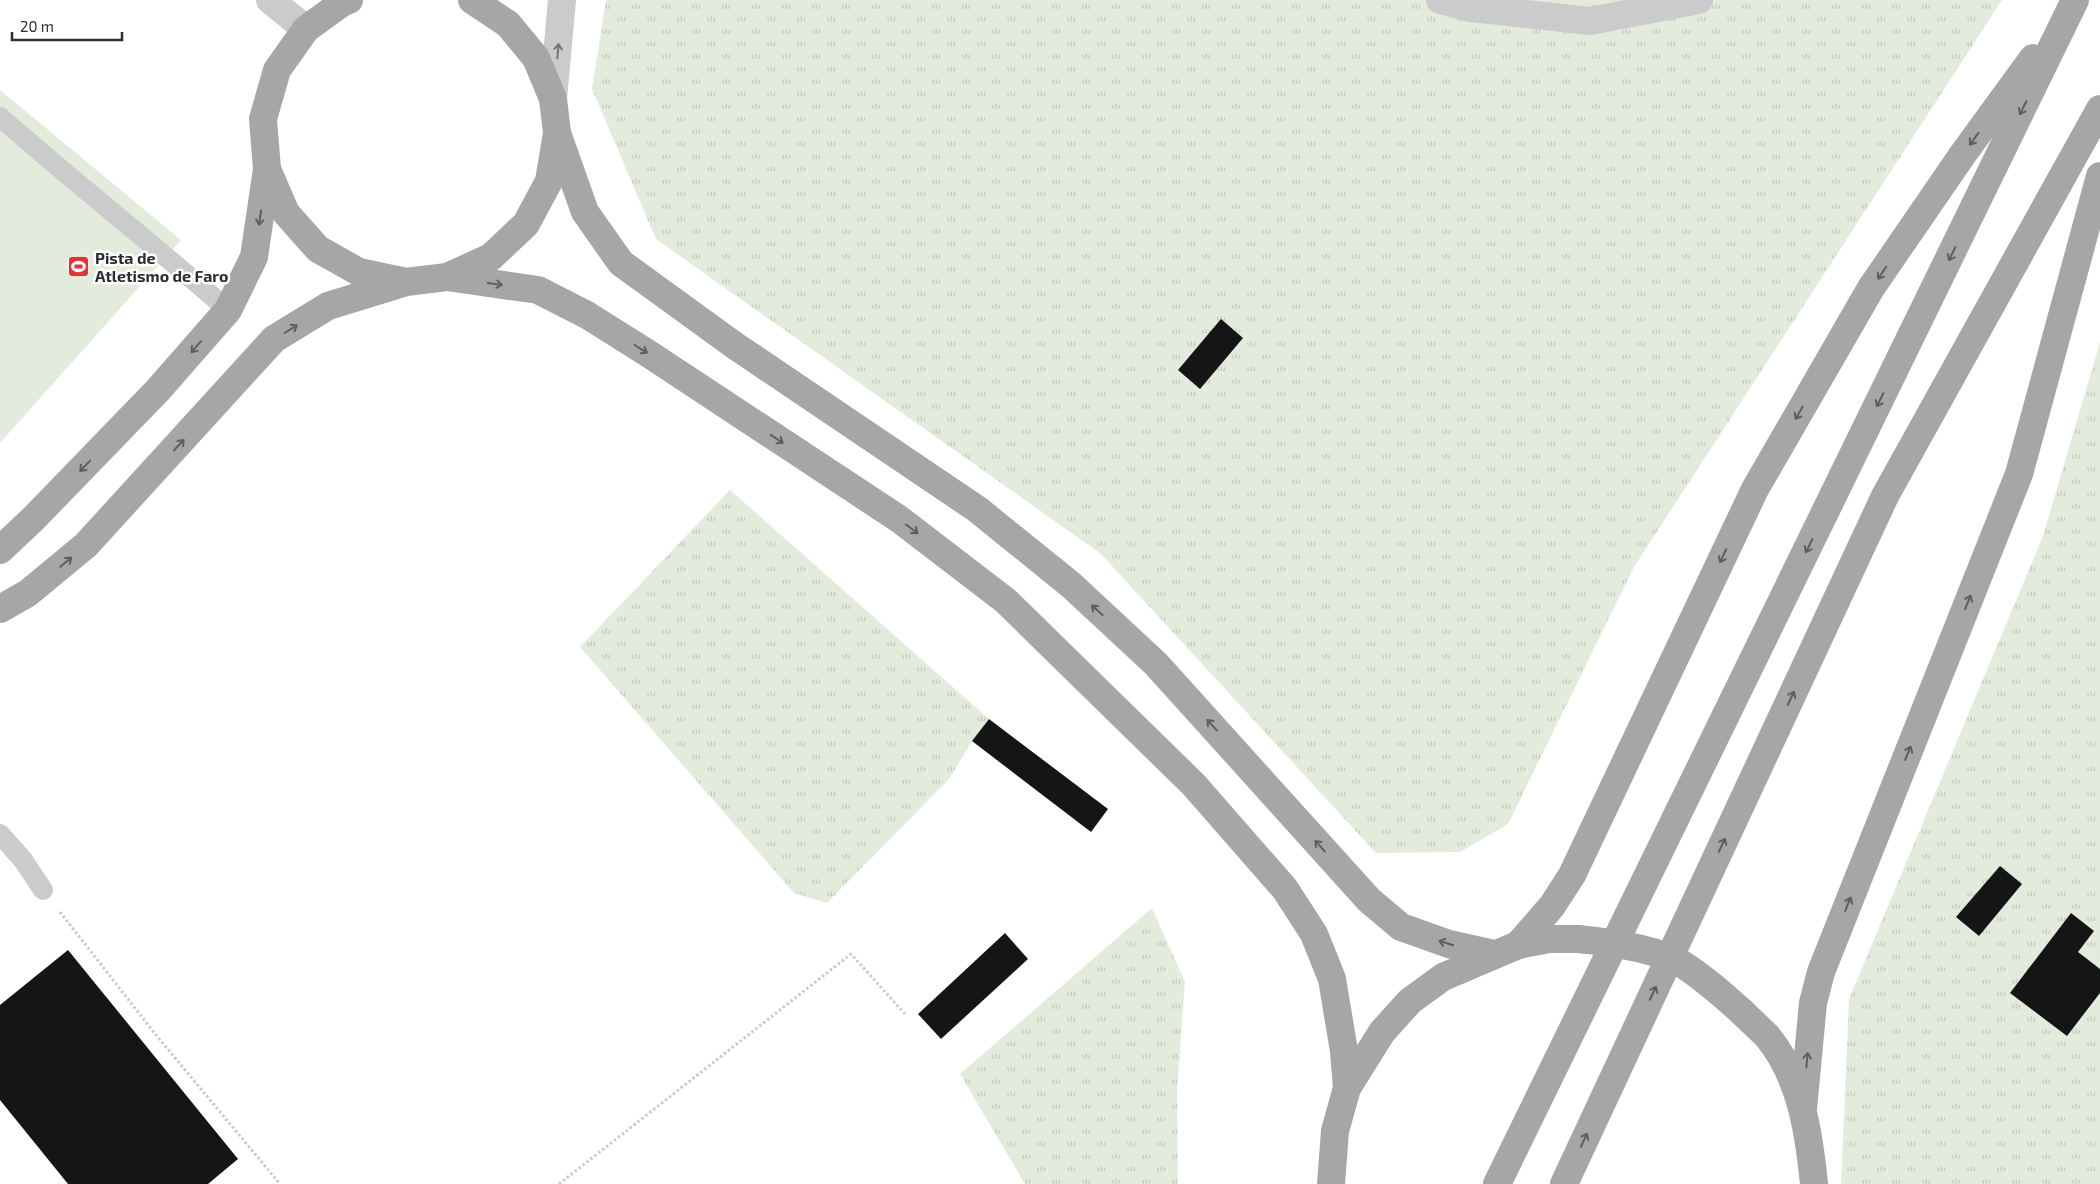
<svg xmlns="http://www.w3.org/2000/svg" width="2100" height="1184" font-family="'Exo 2',sans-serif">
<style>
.grass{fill:url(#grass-tufts)}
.garden{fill:#e3ebdc}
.building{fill:#151515}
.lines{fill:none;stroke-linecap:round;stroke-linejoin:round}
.path{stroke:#cbcbcb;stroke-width:3;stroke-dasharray:2.5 2.5;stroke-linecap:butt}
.service{stroke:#cbcbcb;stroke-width:20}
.minor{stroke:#cbcbcb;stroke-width:28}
.tertiary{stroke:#cbcbcb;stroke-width:28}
.primary{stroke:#a6a6a6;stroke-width:28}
.primary-bridge{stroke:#a6a6a6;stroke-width:28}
.oneway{stroke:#757575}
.oneway2{stroke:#5e5e5e}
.labels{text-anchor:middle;stroke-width:5;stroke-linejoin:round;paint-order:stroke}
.poi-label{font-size:16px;font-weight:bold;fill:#2e2e2e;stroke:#fff;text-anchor:start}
</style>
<defs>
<pattern id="grass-tufts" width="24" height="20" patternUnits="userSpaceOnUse" patternTransform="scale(1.25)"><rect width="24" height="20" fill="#e3ebdc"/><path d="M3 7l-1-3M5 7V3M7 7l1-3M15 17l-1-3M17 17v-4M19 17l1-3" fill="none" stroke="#c3cabd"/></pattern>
</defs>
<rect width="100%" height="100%" fill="#fff"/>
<!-- grass -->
<g class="grass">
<path d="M606,0h1396l-368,567 -126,257 -48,28 -84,1 -276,-300 -444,-314 -64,-150z"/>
<path d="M2100,342v842h-259l8,-185 194,-463z"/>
<path d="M730,490l259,229 -17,22 -23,38 -122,124 -33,-10 -214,-246z"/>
<path d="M1152,908l33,74 -8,108 1,94h-153l-65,-110z"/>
</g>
<!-- garden -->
<path class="garden" d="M0,90l181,150 -181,203z"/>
<!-- building -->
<g class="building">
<path d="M1221,319l22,19 -43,51 -22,-19z"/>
<path d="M989,719l119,90 -17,23 -119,-91z"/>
<path d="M2000,866l22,18 -43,52 -23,-19z"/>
<path d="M2071,913l23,18 -16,21 22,17v24l-33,43 -57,-43z"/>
<path d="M1005,933l23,26 -87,80 -23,-25z"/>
<path d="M68,950l170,209 -30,25h-140l-68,-84v-95z"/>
</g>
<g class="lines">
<!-- path -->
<g class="path">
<path d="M60,912l96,123 124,149"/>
<path d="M559,1184l292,-230 54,60"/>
</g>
<!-- service -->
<g class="service">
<path d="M0,117c75,66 153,127 228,193"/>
<path d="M0,834l23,26 20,30"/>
</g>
<!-- minor -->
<g class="minor">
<path d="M270,0l36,29"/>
<path d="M1440,0l31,8 119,13 109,-21"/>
</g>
<!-- tertiary -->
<path class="tertiary" d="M553,99l9,-99"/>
<!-- primary -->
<g class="primary">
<path d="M557,133l28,79 36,51 113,82 243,164 94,76 85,79 213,236 32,27 48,17 45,10"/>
<path d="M267,169l19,44 32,36 41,23 43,9"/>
<path d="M447,277l91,13 49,25 62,39 250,165 107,82 188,184 91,104 29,45 18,45 12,72 3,37"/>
<path d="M0,550l34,-32 124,-128 70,-80 26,-53 13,-88 -4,-50 14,-49 29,-41 36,-26 7,-3"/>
<path d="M0,609l28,-16 58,-48 188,-206 54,-33 78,-24 41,-5 44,-20 35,-33 23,-43 8,-48 -4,-34 -17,-41 -28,-34 -36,-24"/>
<path d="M1518,945l34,-39 20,-31 183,-386 116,-201 92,-134 70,-96"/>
<path d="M1742,1012c8,8 17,16 25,24 34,41 42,97 47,148"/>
<path d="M1803,1109l10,-106 8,-31 198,-498 81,-298"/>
<path d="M1331,1184l4,-53 12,-43 35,-56 28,-31 33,-24 75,-32 31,-6h29"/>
<path d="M1497,1184l578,-1184"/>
<path d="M1564,1184l321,-688 215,-387"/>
</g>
<!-- primary-bridge -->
<path class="primary-bridge" d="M1578,939c31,3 77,9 104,25 22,14 41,31 60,48"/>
</g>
<!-- one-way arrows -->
<defs><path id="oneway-shaft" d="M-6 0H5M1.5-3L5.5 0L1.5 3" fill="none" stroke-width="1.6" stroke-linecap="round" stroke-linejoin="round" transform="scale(1.25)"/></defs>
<use class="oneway" href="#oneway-shaft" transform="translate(558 51) rotate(-85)"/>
<g class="oneway2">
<use href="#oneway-shaft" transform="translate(2023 108) rotate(116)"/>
<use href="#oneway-shaft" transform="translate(1974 139) rotate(126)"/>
<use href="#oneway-shaft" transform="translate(260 218) rotate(98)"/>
<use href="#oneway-shaft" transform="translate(1952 254) rotate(116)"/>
<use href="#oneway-shaft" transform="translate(1882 273) rotate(124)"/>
<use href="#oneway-shaft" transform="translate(495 284) rotate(8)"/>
<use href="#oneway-shaft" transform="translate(291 329) rotate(-32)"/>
<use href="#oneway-shaft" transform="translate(196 347) rotate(131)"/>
<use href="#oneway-shaft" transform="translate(641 349) rotate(32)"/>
<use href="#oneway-shaft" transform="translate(1880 400) rotate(116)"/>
<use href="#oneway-shaft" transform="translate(1799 413) rotate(120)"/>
<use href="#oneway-shaft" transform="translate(777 439) rotate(34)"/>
<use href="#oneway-shaft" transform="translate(179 445) rotate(-47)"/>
<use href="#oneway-shaft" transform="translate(85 466) rotate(134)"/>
<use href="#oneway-shaft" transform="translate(912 529) rotate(37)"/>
<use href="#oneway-shaft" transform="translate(1809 546) rotate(116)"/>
<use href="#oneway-shaft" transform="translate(1723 556) rotate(115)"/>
<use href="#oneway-shaft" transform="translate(66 562) rotate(-40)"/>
<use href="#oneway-shaft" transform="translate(1968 602) rotate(-68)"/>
<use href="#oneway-shaft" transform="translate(1097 610) rotate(-138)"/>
<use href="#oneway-shaft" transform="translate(1791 698) rotate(-65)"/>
<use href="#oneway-shaft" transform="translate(1212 725) rotate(-132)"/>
<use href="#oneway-shaft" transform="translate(1908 753) rotate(-68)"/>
<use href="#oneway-shaft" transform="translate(1722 845) rotate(-65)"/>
<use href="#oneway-shaft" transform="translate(1320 846) rotate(-132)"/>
<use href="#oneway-shaft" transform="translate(1848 904) rotate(-68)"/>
<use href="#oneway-shaft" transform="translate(1446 943) rotate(-162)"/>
<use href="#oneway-shaft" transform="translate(1653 993) rotate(-65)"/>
<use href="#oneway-shaft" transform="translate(1807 1060) rotate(-85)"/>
<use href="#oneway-shaft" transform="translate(1584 1140) rotate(-65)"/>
</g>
<!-- icons -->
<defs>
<symbol id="stadium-square" viewBox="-11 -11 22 22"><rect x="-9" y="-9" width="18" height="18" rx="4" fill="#de373b" stroke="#fff"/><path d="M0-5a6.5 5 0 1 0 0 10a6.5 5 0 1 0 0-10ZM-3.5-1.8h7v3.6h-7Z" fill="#fff"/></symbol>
</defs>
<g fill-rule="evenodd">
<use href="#stadium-square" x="66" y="254" width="25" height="25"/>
</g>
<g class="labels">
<!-- poi labels -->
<g class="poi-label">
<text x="95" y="264">Pista de<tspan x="95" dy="18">Atletismo de Faro</tspan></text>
</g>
</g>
<!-- scale -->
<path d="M12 32v8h110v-8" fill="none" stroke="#2e2e2e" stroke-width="2.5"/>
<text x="20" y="32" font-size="15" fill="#2e2e2e" stroke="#ffffff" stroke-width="4" paint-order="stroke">20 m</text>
</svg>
